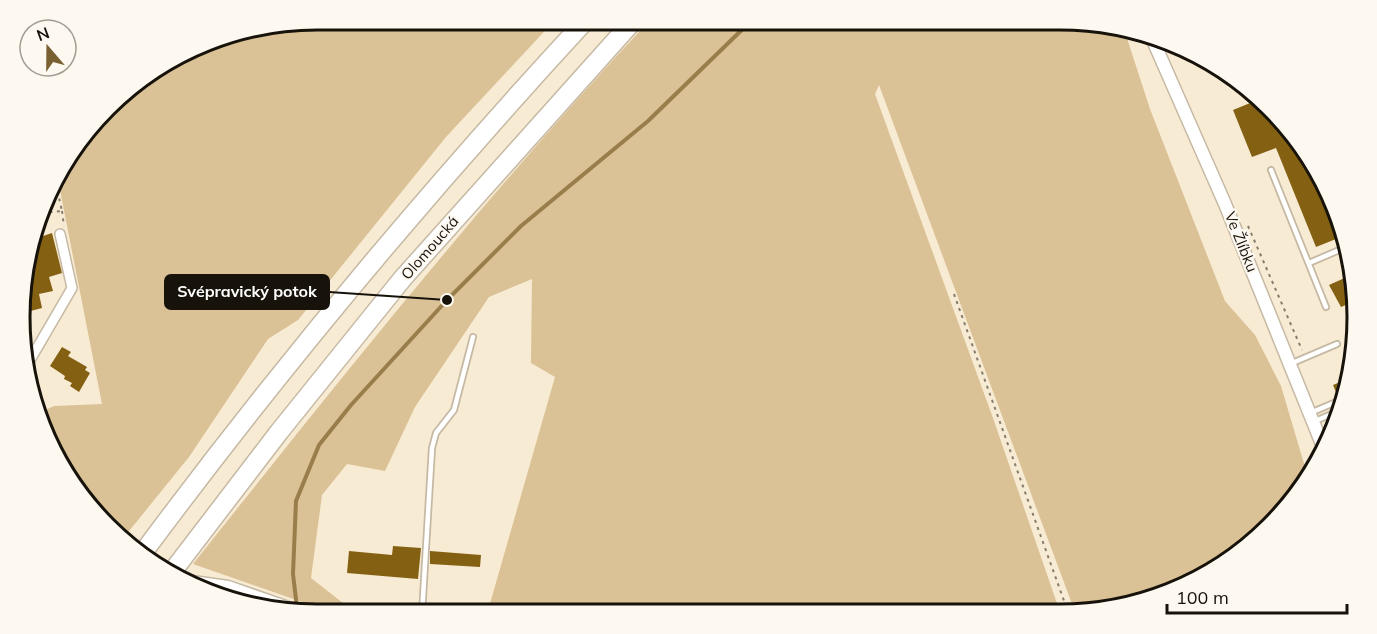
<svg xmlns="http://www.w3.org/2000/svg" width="1377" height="634" font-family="Mulish,sans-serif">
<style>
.green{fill:#dbc296}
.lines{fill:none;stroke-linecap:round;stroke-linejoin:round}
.stream{stroke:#997d4a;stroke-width:4}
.building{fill:#846112}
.service-casing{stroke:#c6b9a4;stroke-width:8}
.minor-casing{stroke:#c6b9a4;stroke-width:12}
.tertiary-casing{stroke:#c6b9a4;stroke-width:15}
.motorway-casing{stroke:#c6b9a4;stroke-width:21}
.path{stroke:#867d6e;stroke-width:2;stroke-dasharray:3 4.5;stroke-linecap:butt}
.service{stroke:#fff;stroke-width:4.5}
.minor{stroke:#fff;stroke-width:9}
.tertiary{stroke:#fff;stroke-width:12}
.motorway{stroke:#fff;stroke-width:18}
.labels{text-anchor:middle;stroke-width:4.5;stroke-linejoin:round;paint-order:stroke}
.street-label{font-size:15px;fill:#17130b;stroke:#fef9f0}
.rim{fill:none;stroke:#17130b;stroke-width:3}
.leader{fill:none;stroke:#17130b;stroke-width:2}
.callout-dot{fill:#17130b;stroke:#fef9f0;stroke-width:2}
.callout{fill:#17130b;stroke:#17130b;stroke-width:2}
.callout-label{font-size:16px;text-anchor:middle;font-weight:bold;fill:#fff}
</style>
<rect width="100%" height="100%" fill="#f8ebd4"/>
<!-- green -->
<g class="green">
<path d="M317,20h238l-109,117 -148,183 -30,19 -79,118 -68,84 -62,-76 -18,-53 13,-6 48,-2 -45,-229 3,-7 61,-75 100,-58z"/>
<path d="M650,20h107l-9,10 10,-10h302l65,12 25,77 75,192 30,34 26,51 27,91c-45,78 -143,135 -233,135l-196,-527 -4,9 118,324 67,194 -573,2 68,-237 -24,-14 1,-84 -43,18 -74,110 -30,64 -38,-7 -25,31 -11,83 46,36h-27l-8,-5 -129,-45c148,-186 295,-371 457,-544z"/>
</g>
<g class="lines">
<!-- stream -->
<path class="stream" d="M297,608l-4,-34 3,-73 23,-56 32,-40 96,-105 74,-74 127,-105 104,-101"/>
</g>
<!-- building -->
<g class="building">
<path d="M1260,99l10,7 65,97 6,34 -25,10 -40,-99 -24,9 -19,-47z"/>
<path d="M39,222l4,14 9,-3 10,40 -13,4 4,14 -14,3 3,14 -19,5 2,-54z"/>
<path d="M1349,276l4,26 -12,5 -12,-22z"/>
<path d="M62,347l9,5 -3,4 19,11 -2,3 5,3 -11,19 -9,-6 2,-3 -8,-4 1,-3 -15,-10z"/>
<path d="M1345,380l-3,16 -4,1 -5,-12z"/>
<path d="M393,546l28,2 -3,31 -71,-6 2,-22 43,4z"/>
<path d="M430,551l51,4 -1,12 -50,-3z"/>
</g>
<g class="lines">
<defs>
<g id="service">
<path d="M1271,170l55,137"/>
<path d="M1309,263l35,-15"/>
<path d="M1290,364l47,-20"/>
<path d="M1310,413l31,-13"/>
<path d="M1315,421l24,-10"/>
<path d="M422,614l10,-166 4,-15 18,-23 19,-73"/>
</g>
<path id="minor" d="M26,367l46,-79 -12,-54"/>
<g id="tertiary">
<path d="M1152,38l73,166 99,245"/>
<path d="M185,581l43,6 66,23"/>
</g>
<g id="motorway">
<path d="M142,554c138,-186 287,-364 444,-534"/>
<path d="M172,572l107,-140 124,-154 231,-258"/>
</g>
</defs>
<!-- service casing -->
<use href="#service" class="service-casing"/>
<!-- minor casing -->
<use href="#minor" class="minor-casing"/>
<!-- tertiary casing -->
<use href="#tertiary" class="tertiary-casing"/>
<!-- motorway casing -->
<use href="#motorway" class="motorway-casing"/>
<!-- path -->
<g class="path">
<path d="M62,211l2,15"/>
<path d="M42,213l20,-2 -7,-31"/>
<path d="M1248,226l54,124"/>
<path d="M954,294l114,318"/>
</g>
<!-- service -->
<use href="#service" class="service"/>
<!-- minor -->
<use href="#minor" class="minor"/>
<!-- tertiary -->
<use href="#tertiary" class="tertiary"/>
<!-- motorway -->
<use href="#motorway" class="motorway"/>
</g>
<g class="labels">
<!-- street labels -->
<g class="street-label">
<text transform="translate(1241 242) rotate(68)" y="5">Ve Žlíbku</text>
<text transform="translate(430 248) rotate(-49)" y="5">Olomoucká</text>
</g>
</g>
<!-- crop -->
<path d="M0 0H1377V634H0ZM317 30H1060A287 287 0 0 1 1347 317V317A287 287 0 0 1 1060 604H317A287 287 0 0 1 30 317V317A287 287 0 0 1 317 30Z" fill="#fef9f0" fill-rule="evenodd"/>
<path class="rim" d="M317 30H1060A287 287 0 0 1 1347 317V317A287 287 0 0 1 1060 604H317A287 287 0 0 1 30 317V317A287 287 0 0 1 317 30Z"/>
<!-- callouts -->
<path class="leader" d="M447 300L329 292"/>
<circle class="callout-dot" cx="447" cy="300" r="6"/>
<rect class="callout" x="165" y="275" width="164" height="34" rx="6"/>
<g class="callout-label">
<text x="247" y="297">Svépravický potok</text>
</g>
<!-- north arrow -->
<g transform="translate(48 48) rotate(340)"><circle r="28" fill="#fef9f0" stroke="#a29d94" stroke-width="1.5"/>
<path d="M0-4.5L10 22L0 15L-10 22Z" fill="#7a6132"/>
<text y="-9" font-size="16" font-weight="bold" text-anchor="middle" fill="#17130b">N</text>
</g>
<!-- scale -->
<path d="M1167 604v9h180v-9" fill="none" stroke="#17130b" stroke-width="3"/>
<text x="1176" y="604" font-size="18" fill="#17130b" stroke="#fef9f0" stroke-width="4.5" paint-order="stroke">100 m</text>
</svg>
